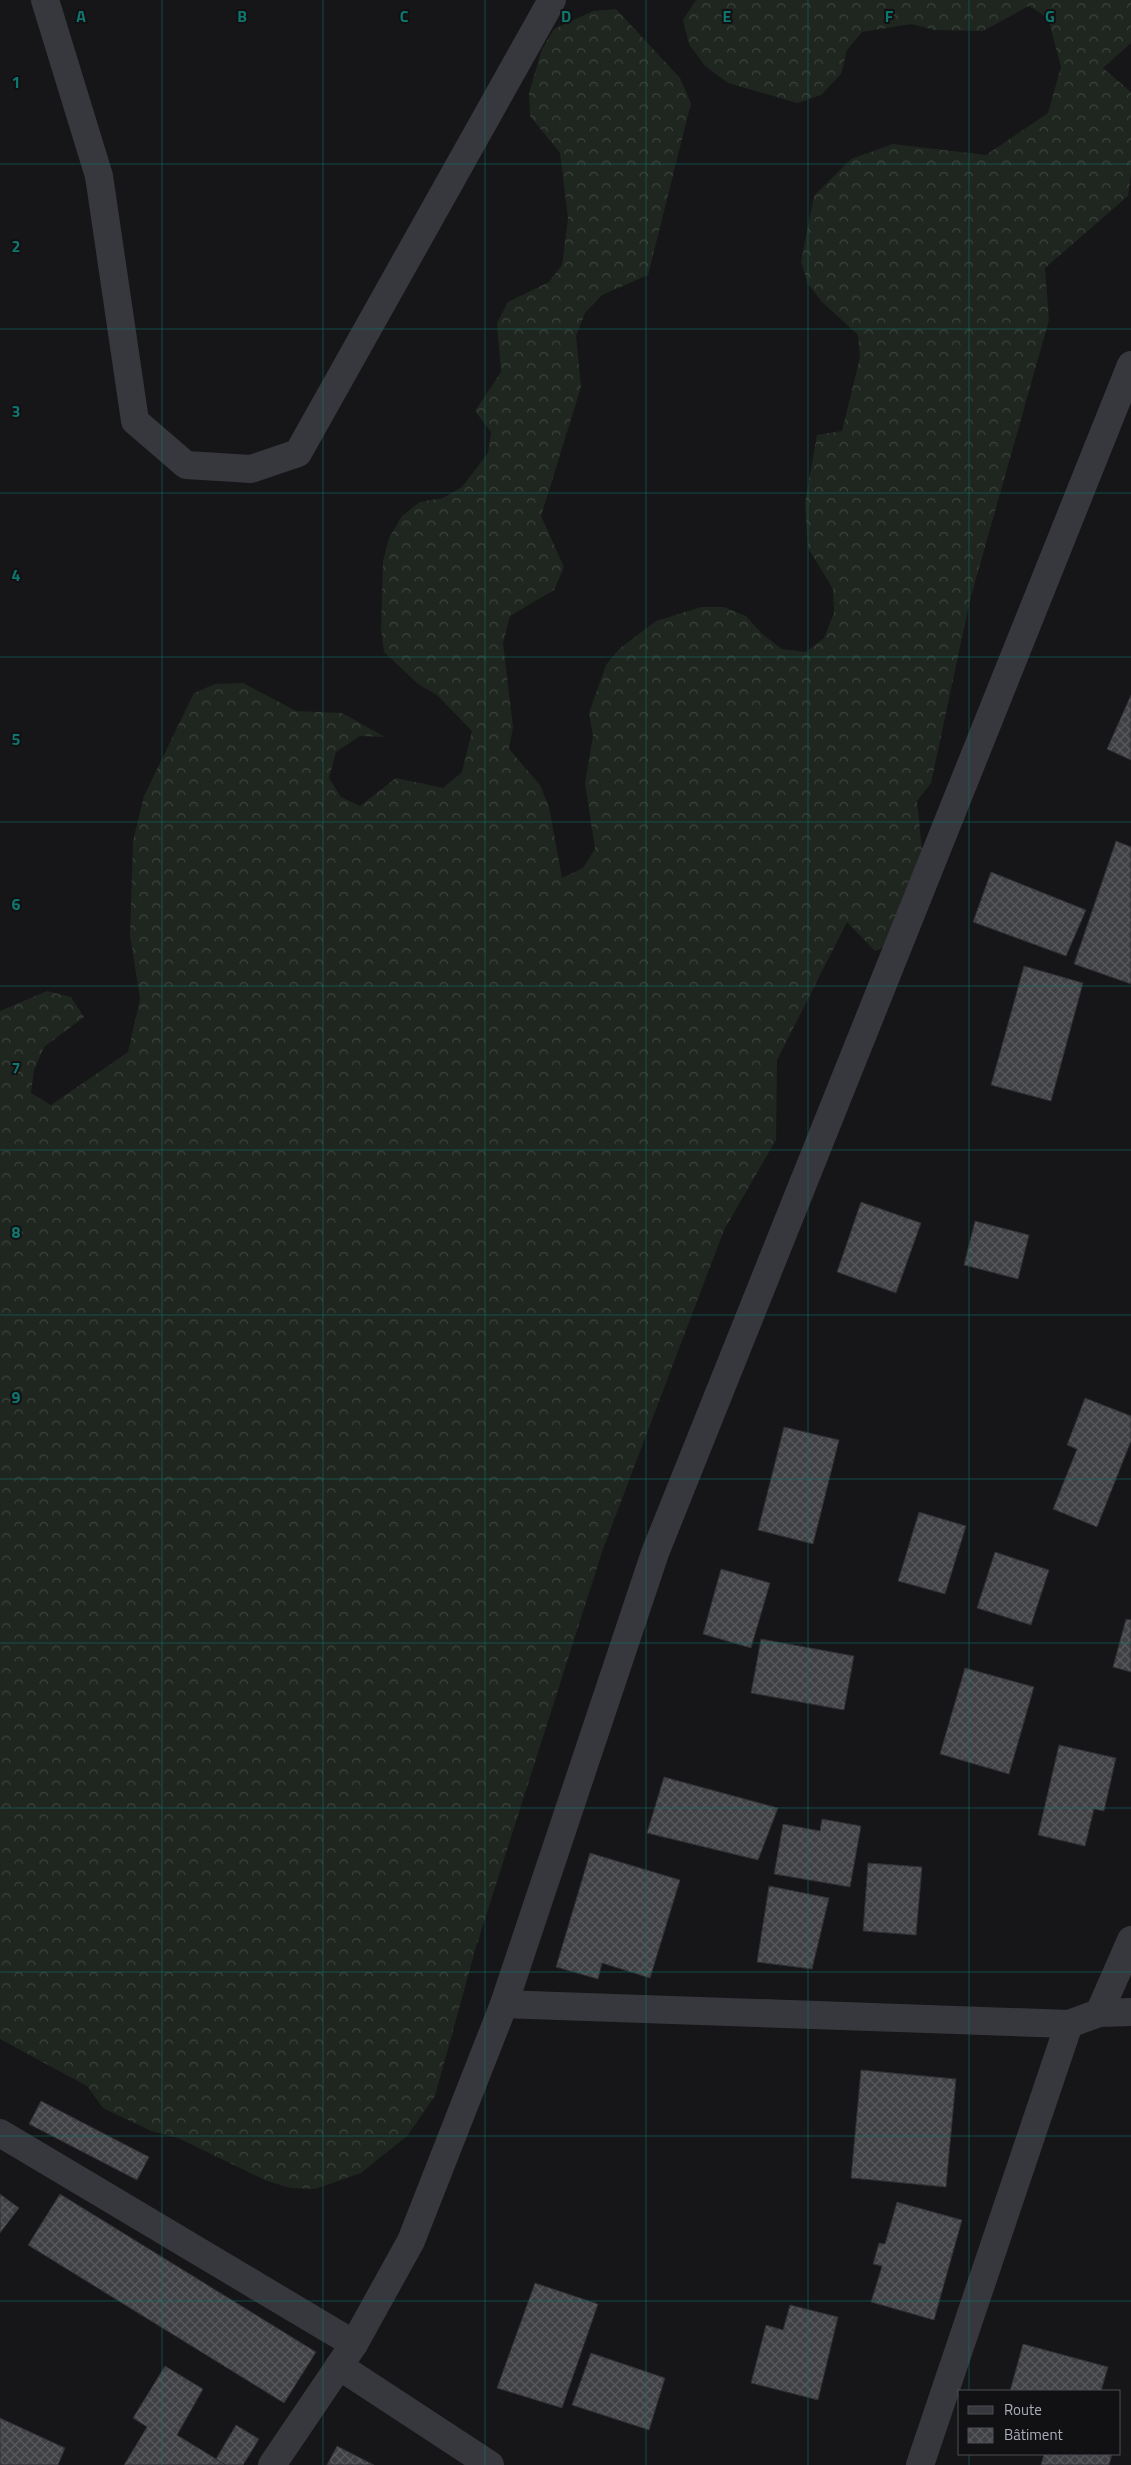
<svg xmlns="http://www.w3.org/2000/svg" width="1131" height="2465" font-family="'Titillium Web',sans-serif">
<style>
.forest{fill:url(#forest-crowns)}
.building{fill:url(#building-cross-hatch);stroke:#303034}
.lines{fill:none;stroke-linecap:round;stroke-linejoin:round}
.minor{stroke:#37383d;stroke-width:28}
.grid{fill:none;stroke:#0f766e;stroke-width:1;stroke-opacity:0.55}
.grid-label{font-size:16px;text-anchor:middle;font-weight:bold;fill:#0f766e;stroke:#111113;stroke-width:4;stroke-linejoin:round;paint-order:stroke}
</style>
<defs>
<pattern id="forest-crowns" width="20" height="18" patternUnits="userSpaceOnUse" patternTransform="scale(1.25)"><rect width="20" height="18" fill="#1e261f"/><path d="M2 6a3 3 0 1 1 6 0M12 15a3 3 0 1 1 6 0" fill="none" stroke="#3c433d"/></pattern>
<pattern id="building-cross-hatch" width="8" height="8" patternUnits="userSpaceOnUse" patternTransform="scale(1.25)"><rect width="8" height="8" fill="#404145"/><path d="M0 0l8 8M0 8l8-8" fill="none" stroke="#595a5e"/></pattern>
</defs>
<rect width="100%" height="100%" fill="#161618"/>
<!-- forest -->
<path class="forest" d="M696,0h435v43l-28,25 28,24v82l-3,22 -83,72 4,52 -79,280 -39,183 -14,18 5,49 -26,91 -21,10 -28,-29 -70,138 -1,80 -52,90 -121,319 -127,398 -41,149 -28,40 -46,37 -46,16 -24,-1 -24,-7 -89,-43 -27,-7 -48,-23 -16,-22 -87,-47v-1028l47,-20 24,6 13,20 -40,30 -10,23 -3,23 20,12 77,-53 12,-53 -10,-64 3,-94 11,-45 50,-103 21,-9 28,-1 53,28 46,2 43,24 -25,-1 -24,16 -7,26 12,19 19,9 36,-28 47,10 19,-16 10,-41 -35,-36 -19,-11 -34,-32 -3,-23 2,-68 6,-23 13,-22 18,-14 23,-4 19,-11 26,-34 3,-21 -16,-21 26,-39 -4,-49 11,-21 41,-20 13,-17 6,-47 -8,-65 -30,-37 -1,-23 13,-44 12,-20 39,-18 23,-2 64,69 11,25 -43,172 -46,20 -17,18 -9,23 5,51 -40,129 23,51 -10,23 -44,26 -7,27 10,84 -4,22 31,36 9,22 13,71 21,-10 12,-19 -10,-66 8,-47 -4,-23 17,-48 13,-16 37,-28 45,-14h23l22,9 16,18 20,15 24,3 18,-14 10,-25 -1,-24 -25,-41 -3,-45 12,-68 25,-4 18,-74 -2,-22 -36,-33 -14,-18 -7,-22 13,-66 37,-37 42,-15 93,11 62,-42 13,-46 -13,-49 -19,-12 -46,25 -49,-1 -22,-6 -50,8 -15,18 -6,24 -20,21 -24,8 -69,-20 -23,-17 -16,-22 -6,-24z"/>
<!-- building -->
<g class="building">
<path d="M1131,695v65l-24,-11z"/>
<path d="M1116,841l15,6v137l-57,-20z"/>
<path d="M991,872l95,38 -20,46 -93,-34z"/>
<path d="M1024,966l59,17 -32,118 -60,-16z"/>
<path d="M861,1202l60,21 -25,70 -59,-21z"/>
<path d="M975,1221l54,14 -11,44 -54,-14z"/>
<path d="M1085,1398l46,18v25l-34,86 -44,-18 24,-60 -10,-4z"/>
<path d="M784,1427l55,13 -26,104 -55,-14z"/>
<path d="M919,1512l47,14 -21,68 -47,-13z"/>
<path d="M995,1552l54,18 -18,55 -54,-17z"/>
<path d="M721,1569l49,14 -19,65 -48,-14z"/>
<path d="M1126,1619l5,1v52l-18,-5z"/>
<path d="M761,1639l93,17 -10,54 -93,-17z"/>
<path d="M965,1668l69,19 -25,87 -69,-20z"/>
<path d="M1059,1745l57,13 -12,53 -10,-2 -9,37 -47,-11z"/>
<path d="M664,1777l114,31 -20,52 -111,-27z"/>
<path d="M822,1819l39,7 -11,61 -76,-13 9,-50 37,7z"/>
<path d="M590,1853l90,27 -30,98 -48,-15 -4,16 -42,-12z"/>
<path d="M868,1863l54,4 -6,68 -53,-4z"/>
<path d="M769,1886l60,12 -17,71 -55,-7z"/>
<path d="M861,2070l95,9 -10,108 -95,-9z"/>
<path d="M41,2101l108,56 -12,23 -108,-56z"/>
<path d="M0,2194l19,14 -19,25z"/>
<path d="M60,2194l256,158 -32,51 -256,-158z"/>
<path d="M897,2202l65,18 -28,100 -63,-18 11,-36 -9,-2 6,-21 6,1z"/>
<path d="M535,2283l63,21 -36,104 -65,-20z"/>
<path d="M790,2305l48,12 -20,83 -67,-17 15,-58 17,5z"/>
<path d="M1023,2344l85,23 -7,24h-91z"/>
<path d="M591,2353l74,25 -16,52 -77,-25z"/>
<path d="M165,2366l38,23 -26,46 49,30h-102l23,-38 -14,-9z"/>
<path d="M0,2418l65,30 -7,17h-58z"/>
<path d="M236,2425l23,14 -16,26h-17l-10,-6z"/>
<path d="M337,2446l37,19h-47z"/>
<path d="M1044,2454h68l-3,11h-68z"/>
</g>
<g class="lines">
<!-- minor -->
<g class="minor">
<path d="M45,0l54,176 36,245 51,44 65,4 47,-16 254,-453"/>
<path d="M504,2004l565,20 30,-11 32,-1"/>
<path d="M1099,2013l32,-73"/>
<path d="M0,2133l354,211"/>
<path d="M339,2366l151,99"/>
<path d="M272,2465l82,-121 57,-103 93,-237 151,-451 476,-1188"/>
<path d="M920,2465l149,-441"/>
</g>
</g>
<!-- grid -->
<path class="grid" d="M162,0v2465M323,0v2465M485,0v2465M646,0v2465M808,0v2465M969,0v2391M0,164h1131M0,329h1131M0,493h1131M0,657h1131M0,822h1131M0,986h1131M0,1150h1131M0,1315h1131M0,1479h1131M0,1643h1131M0,1808h1131M0,1972h1131M0,2136h1131M0,2301h1131M969,2454v11"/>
<g class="grid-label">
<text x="81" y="22">A</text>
<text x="242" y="22">B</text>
<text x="404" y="22">C</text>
<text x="566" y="22">D</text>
<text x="727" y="22">E</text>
<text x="889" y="22">F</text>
<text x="1050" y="22">G</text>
<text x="16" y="88">1</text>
<text x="16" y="252">2</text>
<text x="16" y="417">3</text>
<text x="16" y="581">4</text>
<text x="16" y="745">5</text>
<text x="16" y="910">6</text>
<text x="16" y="1074">7</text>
<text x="16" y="1238">8</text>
<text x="16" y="1403">9</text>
</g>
<!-- legend -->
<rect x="958" y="2390" width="162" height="65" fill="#111113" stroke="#4d4f55"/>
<rect x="968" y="2406" width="25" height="8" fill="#37383d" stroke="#4d4f55"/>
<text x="1004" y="2415" font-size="15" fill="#a8adb8">Route</text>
<rect x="968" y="2428" width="25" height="15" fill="url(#building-cross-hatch)" stroke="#4d4f55"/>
<text x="1004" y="2440" font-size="15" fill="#a8adb8">Bâtiment</text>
</svg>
